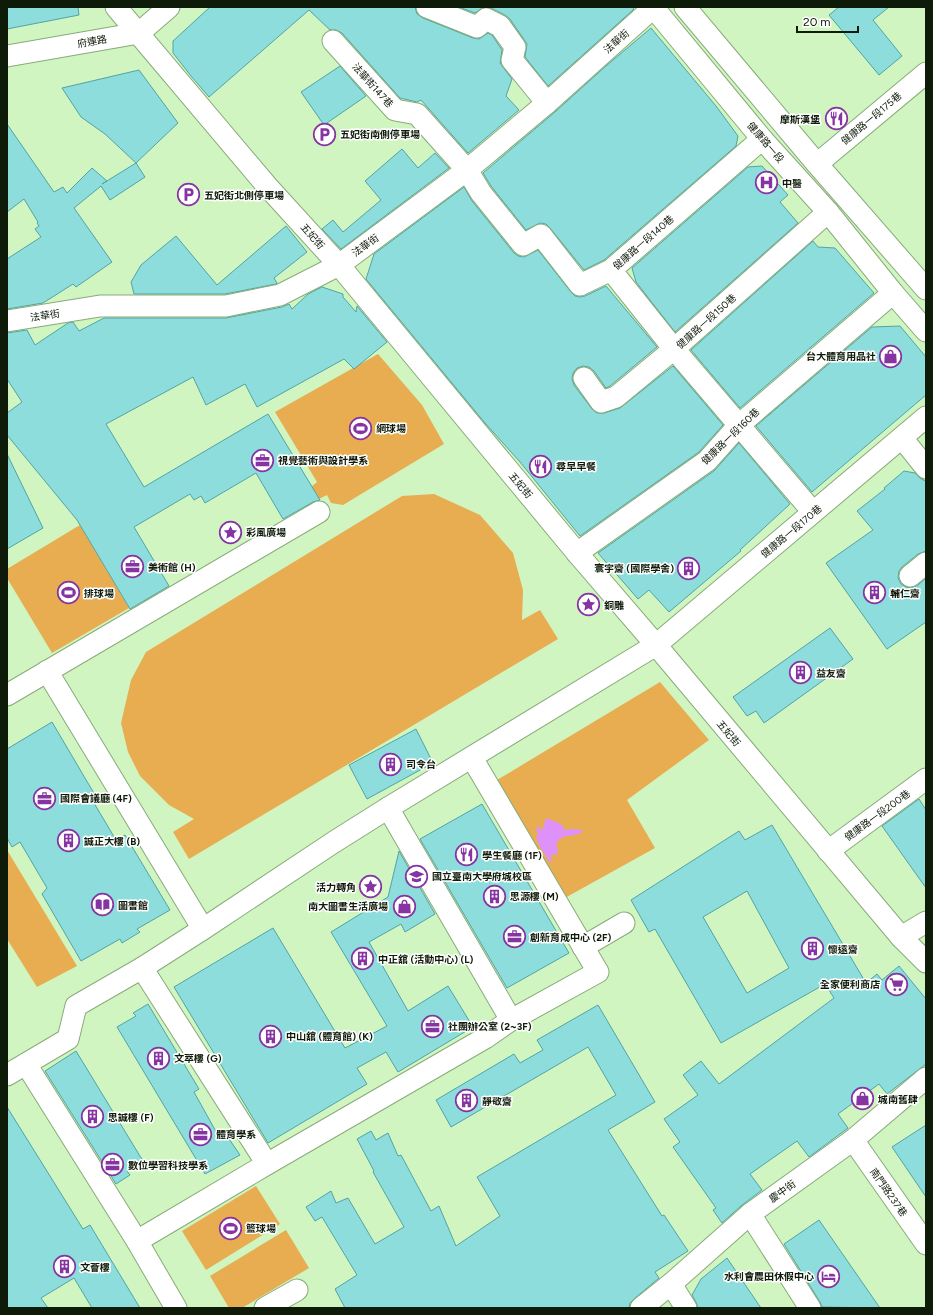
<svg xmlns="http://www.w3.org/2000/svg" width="933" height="1315" font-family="Figtree,'Noto Sans TC',sans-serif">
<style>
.green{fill:#e7ad50}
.water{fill:#dd91f9}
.building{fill:#8ddddd;stroke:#53a3a4;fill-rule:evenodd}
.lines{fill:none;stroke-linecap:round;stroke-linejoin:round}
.minor-casing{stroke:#89ab7a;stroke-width:23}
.minor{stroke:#fff;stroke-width:21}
.labels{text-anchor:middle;stroke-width:3;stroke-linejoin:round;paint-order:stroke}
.street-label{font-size:10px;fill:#0f1b09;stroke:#fff}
.poi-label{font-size:10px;font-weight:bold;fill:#0f1b09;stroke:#fff;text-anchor:start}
</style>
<rect width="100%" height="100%" fill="#d0f5c1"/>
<!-- green -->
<g class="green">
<path d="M378,354l44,51 22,39 -101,61 -12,-2 -4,-8 -8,4 -8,-12 6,-5 -42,-70z"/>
<path d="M434,494l46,21 33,38 10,37 -1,30 18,-10 18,29 -369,220 -16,-27 21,-13 -25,-14 -29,-29 -12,-24 -7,-29 10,-43 15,-28 256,-156z"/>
<path d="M80,525l49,83 -77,45 -45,-75v-9z"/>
<path d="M660,682l49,58 -82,60 28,48 -92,51 -66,-119z"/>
<path d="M7,850l70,116 -40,21 -30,-48z"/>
<path d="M256,1186l24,38 -74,46 -24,-39z"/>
<path d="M286,1230l23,38 -67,40h-13l-19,-32z"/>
</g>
<!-- water -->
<path class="water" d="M546,818l15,6 4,6 7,-1 10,1v2c-8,6 -23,0 -26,14l2,2 -1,7 -4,-1 -2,2v6l-1,1 -11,-18 -3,-9 2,-2 -2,-7h4l2,4z"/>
<!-- building -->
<g class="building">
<path d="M7,7h71l1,8 -72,14z"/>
<path d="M210,7h205l2,7 6,4 50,20 6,1 9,-6 4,2 10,15 -2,13 12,16 -6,17 13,14 -51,43 -47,-53 -4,2 -17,-4 -58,-65 -6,-3h-6l-21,-20 -100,87 -18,-21 -18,-23v-12z"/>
<path d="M459,7h175l-1,3 -85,76 -23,-29 2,-13 -17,-25 -5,-4 -14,-7 -7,-1 -9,6z"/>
<path d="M839,7h50l-16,13 29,36 -23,19 -50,-60z"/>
<path d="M651,28l65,78 22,30 -2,10 -132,114 -20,10 -34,-42 -4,-4 -6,-1 -14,7 -35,-44 -8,-13 72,-61 52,-47 -1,1z"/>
<path d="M340,66l26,30 -42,29 -23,-33z"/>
<path d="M139,70l39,53 -42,40 -31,-29 -24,-17 -19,-29z"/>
<path d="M7,124l47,68 9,-5 4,6 25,-25 15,13 -5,3 34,-21 9,14 -35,23 -9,-14 -27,22 38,54 -36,25 -3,-3 -30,19 -36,6v-50l34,-22 -6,-8 4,-3 -2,-3 1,-1 -14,-23 -17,13z"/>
<path d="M402,149l16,19 17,-15 14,15 -108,81 -19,-20 11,-9 10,12 38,-32 -16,-19z"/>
<path d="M762,166l26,29 -8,7 18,21 -123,109 -39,-50 -4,-14 116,-101z"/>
<path d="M464,187l8,14 42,52 4,3 6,1 14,-7 33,42 4,4 5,1 5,-1 21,-10 51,61 -47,39 -4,2 -12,-17 -5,-4 -6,-1 -6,2 -4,5 -1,6 2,6 18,24 5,4h7l16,-5 53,-42 50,59 -24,27 -119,84 -60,-74 -35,-39 -119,-144 8,-25z"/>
<path d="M286,226l21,26 -33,26 3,5 -1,1 -51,10h-91l-3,-12 10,-17 35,-29 41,49z"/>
<path d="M813,241l5,6 17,1 39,45 -134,115 -49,-58z"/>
<path d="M322,287l21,7v3l13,15 1,-6 30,36 -33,27 -10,-10 -87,48 -12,-23 -39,21 -13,-28 -87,47 38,63 124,-73 52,86 -7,2 -30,17 -27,-46 -51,30 -4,-7 -7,4 -4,-6 -56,33 35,59 -39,23 -53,-89 -70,-85v-22l15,-11 -15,-23v-46l20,-3 8,15 33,-22 5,-1 6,9 25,-13h122l56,-11 7,-3 3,5 16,-15z"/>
<path d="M900,326l26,31v38l-114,97 -56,-66 116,-99z"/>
<path d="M739,443l51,61 -50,46 1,1 -72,61 -20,-22 -11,9 -40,-46 116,-82z"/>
<path d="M7,454l36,74 -36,21z"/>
<path d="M904,471l11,2 6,6 5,2v70l-8,3 -16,13 -3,4 -1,7 3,6 5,3 6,1 6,-3 8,-7v44l-39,27 -61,-86 47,-33 -16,-19 28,-22 -1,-1z"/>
<path d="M830,628l23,31 -89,64 -8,-12 -9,5 -14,-19z"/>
<path d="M52,722l43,73 -4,3 25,42 9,-5 45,75 -33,19 3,3 -18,11 -2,-4 -39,22 -39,-67 5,-6 -27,-46 -8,5 -5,-9v-89z"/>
<path d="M416,729l17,34 -66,36 -18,-34z"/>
<path d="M919,799l7,11v78l-44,-62z"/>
<path d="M482,804l87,149 -62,35 -87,-149z"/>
<path d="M772,825l94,158 11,-9 5,6 17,-14 27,33v65l-39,30 -8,-10 -41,30 10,14 -39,29 -12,-16 -47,33 12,16 -20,15 -20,18 -9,-13 3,-2 -43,-61 7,-5 -16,-23 34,-24 -15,-20 18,-14 18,23 115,-86 -9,-14 -104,59 -66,-114 -6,3 -18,-32 108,-69 6,9zM747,891l42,77 -42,25 -44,-76z"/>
<path d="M399,851l36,63 -30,18 -4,-8 -32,18 39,69 40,-25 25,41 -75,45 -12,-20 -29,16 10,16 -99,59 -94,-156 99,-59 72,120 42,-22 -56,-94 57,-35z"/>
<path d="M148,1004l51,85 -5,3 25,45 6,-4 15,22 -35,19 -88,-147 19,-11 -3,-3z"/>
<path d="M598,1005l57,97 -47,28 54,86 2,-1 24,36 -33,21 4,6 -25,21 -4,4 -1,5h-284l-10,-19 22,-14 -35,-58 -7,4 -9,-14 25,-16 5,12 12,-5 27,46 29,-17 -31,-55 1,-1 -17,-32 14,-8 5,9 12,-7 10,23 3,-1 30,56 8,-5 17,40 44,-30 -23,-39 139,-82 -28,-48 -137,80 -15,-27 78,-46 6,9 23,-13 -6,-10z"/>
<path d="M76,1051l67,110 -16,10 3,4 -14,9 -71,-113z"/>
<path d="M7,1107l76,122 7,-4 50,83h-48l-18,-30 -33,20 7,10h-41z"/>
<path d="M926,1125v72l-34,-50z"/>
<path d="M819,1220l61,88 -58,-1 -2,-5 -36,-58z"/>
<path d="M727,1258l34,50h-63l-2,-6 -4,-7 9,-16z"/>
</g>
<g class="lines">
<defs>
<g id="minor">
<path d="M116,7l151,179 72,79 238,288 79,92 245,292 25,25"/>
<path d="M427,7l50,20 9,-8 14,7 15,21 -3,13 35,43"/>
<path d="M653,7l109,132 66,73 65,81 33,38"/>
<path d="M685,7l132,157 109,125"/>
<path d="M333,41l62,69 22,4 50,56 14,23 42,52 18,-10 39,50 31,-15 151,-131"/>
<path d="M7,56l132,-23 30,-26"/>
<path d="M817,164l109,-91"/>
<path d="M611,270l63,79 139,163"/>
<path d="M7,321l93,-15h126l54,-11 59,-30 128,-95 80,-67 107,-96"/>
<path d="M584,378l17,24 15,-5 58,-48 154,-137"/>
<path d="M902,438l24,30"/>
<path d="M577,553l130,-92 32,-36 154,-132"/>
<path d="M910,576l16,-13"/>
<path d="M47,671l156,258"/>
<path d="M7,695l312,-183"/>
<path d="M388,808l123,212"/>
<path d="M828,851l98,-72"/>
<path d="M901,937l25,-15"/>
<path d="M583,947l41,-24"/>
<path d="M142,968l125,196"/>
<path d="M26,1064l111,177 39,67"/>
<path d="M7,1075l61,-36 8,-33 66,-38 61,-39 131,-87 54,-34 268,-163 270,-228"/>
<path d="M853,1140l73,104"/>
<path d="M750,1214l60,94"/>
<path d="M137,1241l130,-77 218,-126 26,-18 87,-48 -126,-214"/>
<path d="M671,1284l15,24"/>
<path d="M265,1308l32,-18"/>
<path d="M641,1308l30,-24 79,-70 103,-74 73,-62"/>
</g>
</defs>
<!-- minor casing -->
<use href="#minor" class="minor-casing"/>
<!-- minor -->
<use href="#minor" class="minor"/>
</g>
<!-- icons -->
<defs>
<symbol id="restaurant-ring" viewBox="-11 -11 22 22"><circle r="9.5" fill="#fff" stroke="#8734a3" stroke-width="1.5"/><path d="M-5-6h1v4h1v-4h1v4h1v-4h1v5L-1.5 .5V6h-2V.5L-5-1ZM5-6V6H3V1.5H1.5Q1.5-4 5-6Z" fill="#8734a3"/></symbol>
<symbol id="parking-ring" viewBox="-11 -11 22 22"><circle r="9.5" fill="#fff" stroke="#8734a3" stroke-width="1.5"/><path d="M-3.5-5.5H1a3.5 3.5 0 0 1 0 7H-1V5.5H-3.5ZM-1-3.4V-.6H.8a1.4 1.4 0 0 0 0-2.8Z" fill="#8734a3"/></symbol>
<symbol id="hospital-ring" viewBox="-11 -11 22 22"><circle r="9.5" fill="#fff" stroke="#8734a3" stroke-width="1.5"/><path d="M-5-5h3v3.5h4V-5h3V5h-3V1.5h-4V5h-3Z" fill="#8734a3"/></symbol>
<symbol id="shop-ring" viewBox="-11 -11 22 22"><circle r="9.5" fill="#fff" stroke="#8734a3" stroke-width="1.5"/><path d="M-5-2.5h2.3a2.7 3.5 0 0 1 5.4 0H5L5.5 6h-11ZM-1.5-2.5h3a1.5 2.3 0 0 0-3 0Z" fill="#8734a3"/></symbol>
<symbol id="stadium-ring" viewBox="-11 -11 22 22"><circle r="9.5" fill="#fff" stroke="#8734a3" stroke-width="1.5"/><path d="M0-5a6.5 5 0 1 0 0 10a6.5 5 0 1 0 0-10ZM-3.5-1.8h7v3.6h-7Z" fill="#8734a3"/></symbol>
<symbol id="office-ring" viewBox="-11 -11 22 22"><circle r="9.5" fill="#fff" stroke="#8734a3" stroke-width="1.5"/><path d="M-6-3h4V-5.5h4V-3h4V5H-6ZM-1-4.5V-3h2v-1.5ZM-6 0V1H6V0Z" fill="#8734a3"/></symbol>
<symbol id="sight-ring" viewBox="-11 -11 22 22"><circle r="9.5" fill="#fff" stroke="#8734a3" stroke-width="1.5"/><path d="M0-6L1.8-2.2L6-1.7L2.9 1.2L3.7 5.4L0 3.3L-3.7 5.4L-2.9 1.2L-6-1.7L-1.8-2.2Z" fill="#8734a3"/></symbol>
<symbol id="building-ring" viewBox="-11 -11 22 22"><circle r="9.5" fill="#fff" stroke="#8734a3" stroke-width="1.5"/><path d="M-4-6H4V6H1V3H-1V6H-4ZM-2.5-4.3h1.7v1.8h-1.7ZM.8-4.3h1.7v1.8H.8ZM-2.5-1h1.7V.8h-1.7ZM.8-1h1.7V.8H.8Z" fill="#8734a3"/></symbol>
<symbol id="university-ring" viewBox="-11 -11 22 22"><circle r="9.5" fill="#fff" stroke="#8734a3" stroke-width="1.5"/><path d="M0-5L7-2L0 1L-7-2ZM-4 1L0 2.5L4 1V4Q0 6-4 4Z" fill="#8734a3"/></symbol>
<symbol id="library-ring" viewBox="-11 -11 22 22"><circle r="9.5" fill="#fff" stroke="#8734a3" stroke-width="1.5"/><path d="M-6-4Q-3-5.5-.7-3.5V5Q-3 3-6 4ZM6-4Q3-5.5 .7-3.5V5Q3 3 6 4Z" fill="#8734a3"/></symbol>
<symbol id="supermarket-ring" viewBox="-11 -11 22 22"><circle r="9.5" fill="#fff" stroke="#8734a3" stroke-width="1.5"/><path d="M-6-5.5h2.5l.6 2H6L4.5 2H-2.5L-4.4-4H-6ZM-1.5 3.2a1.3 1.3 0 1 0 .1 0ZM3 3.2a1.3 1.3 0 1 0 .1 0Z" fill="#8734a3"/></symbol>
<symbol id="hotel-ring" viewBox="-11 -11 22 22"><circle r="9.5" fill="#fff" stroke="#8734a3" stroke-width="1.5"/><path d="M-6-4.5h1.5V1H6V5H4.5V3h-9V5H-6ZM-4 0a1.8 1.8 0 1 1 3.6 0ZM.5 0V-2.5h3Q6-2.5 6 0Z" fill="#8734a3"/></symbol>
</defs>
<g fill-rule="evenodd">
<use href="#restaurant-ring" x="824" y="106" width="25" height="25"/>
<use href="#parking-ring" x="312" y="122" width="25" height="25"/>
<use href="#hospital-ring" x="754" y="170" width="25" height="25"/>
<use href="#parking-ring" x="176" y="182" width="25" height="25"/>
<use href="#shop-ring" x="878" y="344" width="25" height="25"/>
<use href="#stadium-ring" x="348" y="416" width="25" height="25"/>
<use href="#office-ring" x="250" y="448" width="25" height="25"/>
<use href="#restaurant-ring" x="528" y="454" width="25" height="25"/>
<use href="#sight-ring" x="218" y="520" width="25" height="25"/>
<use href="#office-ring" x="120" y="554" width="25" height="25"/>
<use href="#building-ring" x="676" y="556" width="25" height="25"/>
<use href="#stadium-ring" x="56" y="580" width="25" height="25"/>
<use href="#building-ring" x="862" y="580" width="25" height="25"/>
<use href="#sight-ring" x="576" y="592" width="25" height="25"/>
<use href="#building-ring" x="788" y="660" width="25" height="25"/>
<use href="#building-ring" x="378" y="752" width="25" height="25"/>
<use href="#office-ring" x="32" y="786" width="25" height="25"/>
<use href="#building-ring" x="56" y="828" width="25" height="25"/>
<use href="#restaurant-ring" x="454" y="842" width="25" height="25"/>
<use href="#university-ring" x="404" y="864" width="25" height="25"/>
<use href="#sight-ring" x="358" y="874" width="25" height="25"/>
<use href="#building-ring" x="482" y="884" width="25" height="25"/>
<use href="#library-ring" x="90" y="892" width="25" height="25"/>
<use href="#shop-ring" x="392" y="894" width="25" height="25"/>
<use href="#office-ring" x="502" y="924" width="25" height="25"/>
<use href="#building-ring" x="800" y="936" width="25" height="25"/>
<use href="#building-ring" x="350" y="946" width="25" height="25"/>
<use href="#supermarket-ring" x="884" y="972" width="25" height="25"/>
<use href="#office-ring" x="420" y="1014" width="25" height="25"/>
<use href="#building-ring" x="258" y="1024" width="25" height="25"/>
<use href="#building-ring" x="146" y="1046" width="25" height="25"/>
<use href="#shop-ring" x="850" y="1086" width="25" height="25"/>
<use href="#building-ring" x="454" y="1088" width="25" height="25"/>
<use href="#building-ring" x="80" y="1104" width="25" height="25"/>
<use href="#office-ring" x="188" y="1122" width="25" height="25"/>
<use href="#office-ring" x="100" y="1152" width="25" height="25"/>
<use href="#stadium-ring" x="218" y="1216" width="25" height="25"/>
<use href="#building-ring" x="52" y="1254" width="25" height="25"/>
<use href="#hotel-ring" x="816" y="1264" width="25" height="25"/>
</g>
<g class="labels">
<!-- street labels -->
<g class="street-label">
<text transform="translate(92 41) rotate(-10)" y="4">府連路</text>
<text transform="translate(616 41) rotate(-42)" y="4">法華街</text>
<text transform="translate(373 85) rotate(48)" y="4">法華街147巷</text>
<text transform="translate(871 118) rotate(-40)" y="4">健康路一段175巷</text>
<text transform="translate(766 142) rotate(49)" y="4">健康路一段</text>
<text transform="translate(313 236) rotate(48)" y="4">五妃街</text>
<text transform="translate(643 242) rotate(-41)" y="4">健康路一段140巷</text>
<text transform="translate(365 245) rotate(-36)" y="4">法華街</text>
<text transform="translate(45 315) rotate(-9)" y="4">法華街</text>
<text transform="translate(706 321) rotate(-42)" y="4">健康路一段150巷</text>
<text transform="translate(730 436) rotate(-44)" y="4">健康路一段160巷</text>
<text transform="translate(521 485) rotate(50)" y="4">五妃街</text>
<text transform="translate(791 531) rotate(-40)" y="4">健康路一段170巷</text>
<text transform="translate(729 733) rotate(50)" y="4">五妃街</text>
<text transform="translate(877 815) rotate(-36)" y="4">健康路一段200巷</text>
<text transform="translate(782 1191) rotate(-36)" y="4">慶中街</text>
<text transform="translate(889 1192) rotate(55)" y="4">南門路237巷</text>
</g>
<!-- poi labels -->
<g class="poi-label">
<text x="820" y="123" text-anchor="end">摩斯漢堡</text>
<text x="340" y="138">五妃街南側停車場</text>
<text x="782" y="187">中醫</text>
<text x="204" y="199">五妃街北側停車場</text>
<text x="876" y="360" text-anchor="end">台大體育用品社</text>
<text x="376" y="432">網球場</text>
<text x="278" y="464">視覺藝術與設計學系</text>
<text x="556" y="470">尋早早餐</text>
<text x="246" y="536">彩風廣場</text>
<text x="148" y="571">美術館 (H)</text>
<text x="674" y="572" text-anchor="end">寰宇齋 (國際學舍)</text>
<text x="84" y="597">排球場</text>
<text x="890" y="597">輔仁齋</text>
<text x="604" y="609">銅雕</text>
<text x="816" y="677">益友齋</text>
<text x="406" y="768">司令台</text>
<text x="60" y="802">國際會議廳 (4F)</text>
<text x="84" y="845">誠正大樓 (B)</text>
<text x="482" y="859">學生餐廳 (1F)</text>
<text x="432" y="880">國立臺南大學府城校區</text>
<text x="356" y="891" text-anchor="end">活力轉角</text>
<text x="510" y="900">思源樓 (M)</text>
<text x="118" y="909">圖書館</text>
<text x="388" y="910" text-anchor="end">南大圖書生活廣場</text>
<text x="530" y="941">創新育成中心 (2F)</text>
<text x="828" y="953">懷遠齋</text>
<text x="378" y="963">中正舘 (活動中心) (L)</text>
<text x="880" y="988" text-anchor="end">全家便利商店</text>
<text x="448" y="1030">社團辦公室 (2~3F)</text>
<text x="286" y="1040">中山舘 (體育館) (K)</text>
<text x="174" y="1062">文萃樓 (G)</text>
<text x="878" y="1103">城南舊肆</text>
<text x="482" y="1105">靜敬齋</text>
<text x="108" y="1121">思誠樓 (F)</text>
<text x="216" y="1138">體育學系</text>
<text x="128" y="1169">數位學習科技學系</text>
<text x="246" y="1232">籃球場</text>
<text x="80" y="1271">文薈樓</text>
<text x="814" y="1280" text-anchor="end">水利會農田休假中心</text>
</g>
</g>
<!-- border -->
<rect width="933" height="1315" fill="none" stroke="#0f1b09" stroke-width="16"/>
<!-- scale -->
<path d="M797 26v6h61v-6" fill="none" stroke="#0f1b09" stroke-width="2"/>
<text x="803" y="26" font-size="12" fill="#0f1b09" stroke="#ffffff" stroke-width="3" paint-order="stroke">20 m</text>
</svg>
